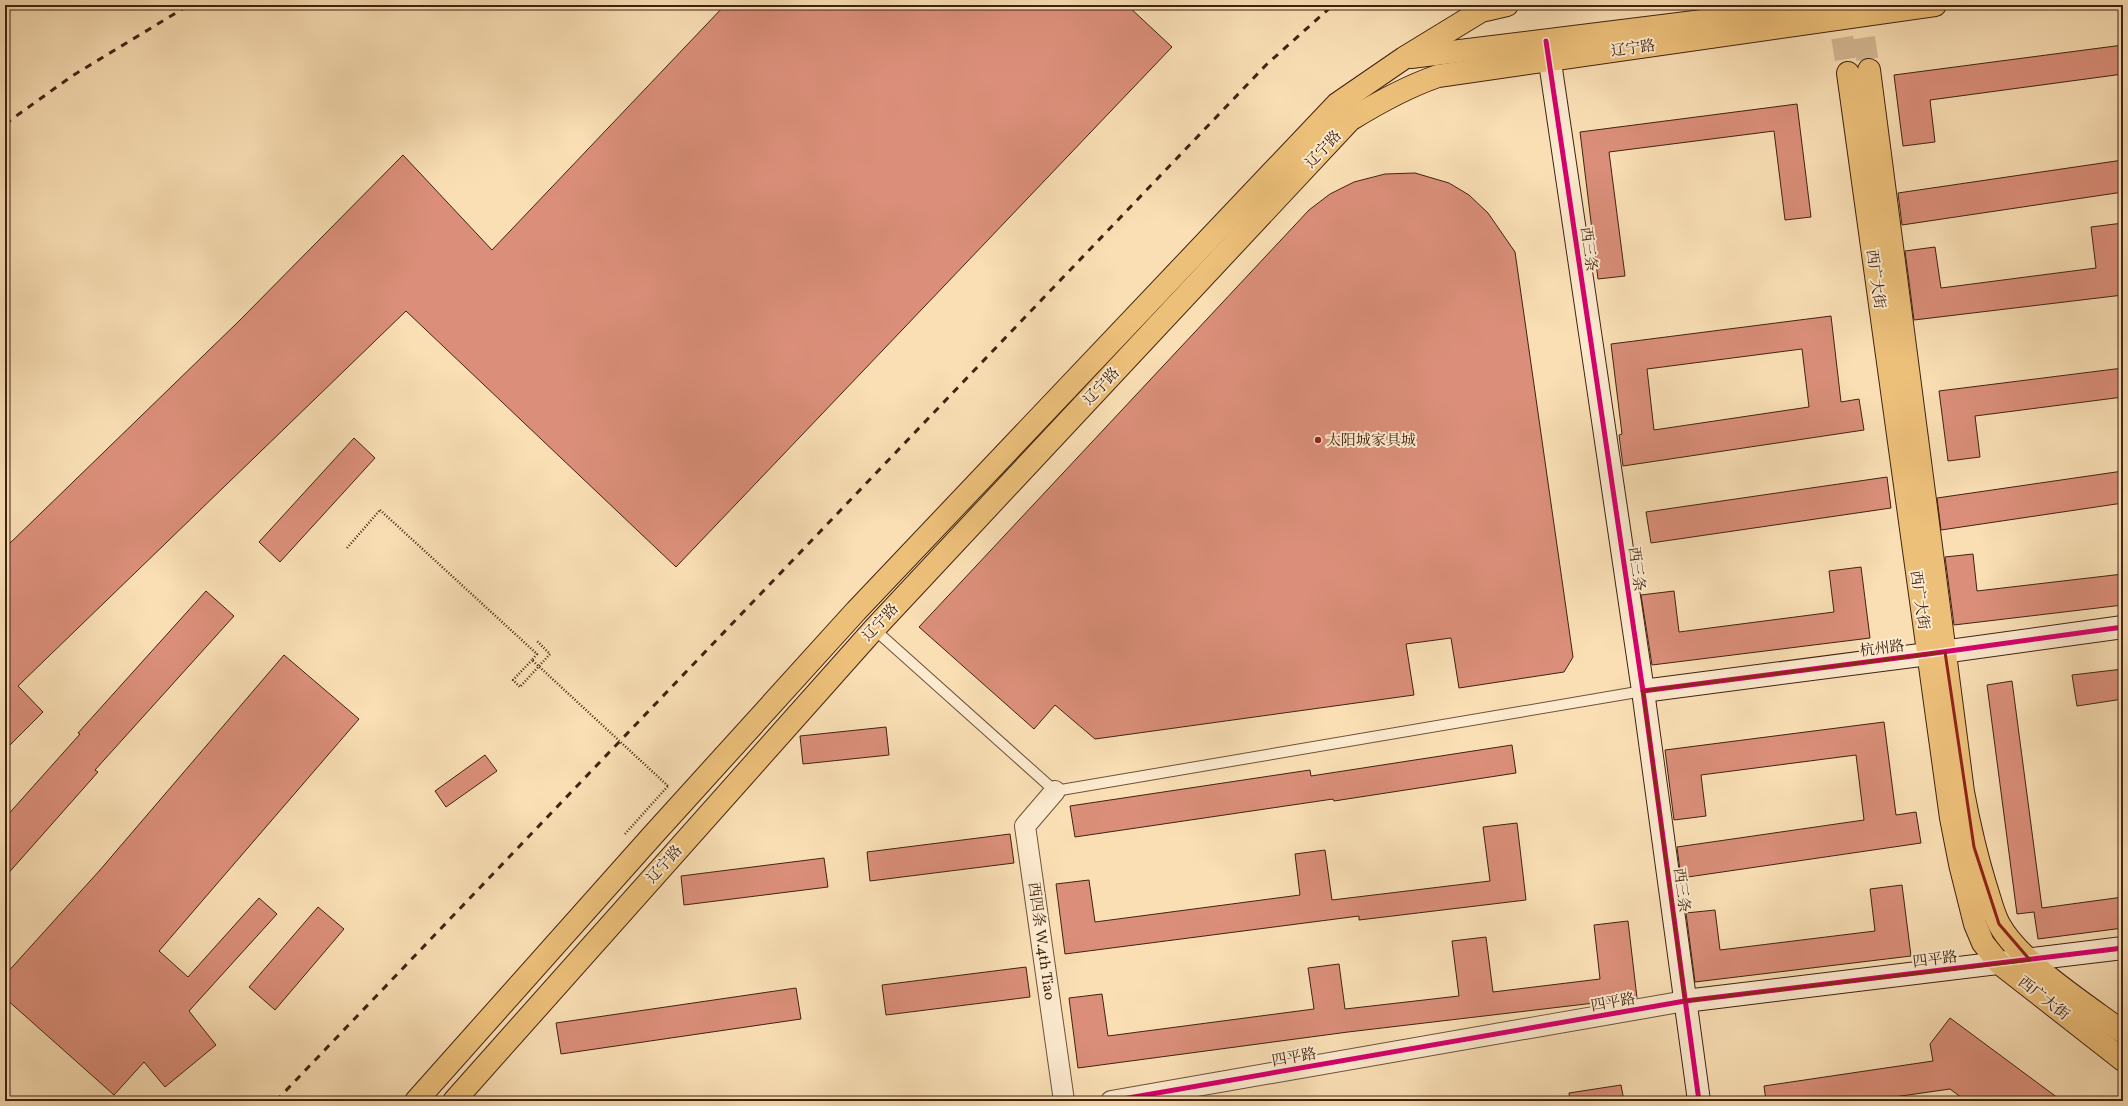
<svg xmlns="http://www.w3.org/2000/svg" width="2128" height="1106" font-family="Vollkorn,'Noto Serif SC',serif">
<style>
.building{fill:#db8f7a;stroke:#412210;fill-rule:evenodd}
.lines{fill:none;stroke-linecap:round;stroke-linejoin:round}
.primary-tunnel{stroke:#d5b994;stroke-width:22;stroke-dasharray:22 11;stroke-linecap:butt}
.lane-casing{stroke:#6f5139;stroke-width:12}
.street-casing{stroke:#6f5139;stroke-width:22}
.secondary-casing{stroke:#412210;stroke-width:24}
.primary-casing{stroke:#412210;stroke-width:24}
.path{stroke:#412210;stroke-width:2.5;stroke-dasharray:1 2;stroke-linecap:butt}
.lane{stroke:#fceacf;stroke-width:10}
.street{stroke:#fceacf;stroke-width:20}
.secondary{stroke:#fceacf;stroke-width:22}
.primary{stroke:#edc07a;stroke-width:22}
.rail{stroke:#412210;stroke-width:3;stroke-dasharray:7 7;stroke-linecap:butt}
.path-bridge{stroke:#412210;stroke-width:2.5;stroke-dasharray:1 2;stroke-linecap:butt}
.cycleway-casing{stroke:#fceacf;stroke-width:8}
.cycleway{stroke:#d6006c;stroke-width:5}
.marked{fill:none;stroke:#8f2418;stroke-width:3;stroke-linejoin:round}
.poi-dot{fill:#8f2418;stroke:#fceacf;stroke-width:1.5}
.labels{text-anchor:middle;stroke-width:4;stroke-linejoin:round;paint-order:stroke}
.street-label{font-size:15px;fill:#412210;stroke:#fceacf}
.poi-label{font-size:15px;fill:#412210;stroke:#fceacf;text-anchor:start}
</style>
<rect width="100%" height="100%" fill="#fadfb5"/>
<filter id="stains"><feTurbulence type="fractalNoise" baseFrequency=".005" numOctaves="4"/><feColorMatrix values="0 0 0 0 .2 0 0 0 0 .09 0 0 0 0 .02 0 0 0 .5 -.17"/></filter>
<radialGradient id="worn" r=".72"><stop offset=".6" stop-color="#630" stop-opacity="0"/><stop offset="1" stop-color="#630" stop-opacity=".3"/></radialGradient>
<!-- building -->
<g class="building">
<path d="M725,5h402l45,42 -496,520 -270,-256 -388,375 25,26 -38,38v-202l234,-227 164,-166 89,95z"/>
<path d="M2123,45v29l-193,26 5,42 -32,4 -9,-71z"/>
<path d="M1797,104l14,113 -26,3 -11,-89 -165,21 16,124 -27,3 -18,-147z"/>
<path d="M2123,160v32l-221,33 -4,-32z"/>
<path d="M1415,173l34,10 20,12 19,18 27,39 58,405 -9,15 -105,16 -8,-50 -45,6 8,51 -319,44 -40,-34 -21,24 -115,-102 390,-417 21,-16 24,-12 31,-8z"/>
<path d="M2123,223v72l-209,25 -9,-69 30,-4 6,41 155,-20 -5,-41z"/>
<path d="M1831,316l10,86 18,-3 5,31 -241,36 -4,-31 3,-1 -11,-90zM1802,349l7,58 -155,23 -7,-61z"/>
<path d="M2123,368v29l-148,19 5,41 -32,4 -9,-70z"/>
<path d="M354,438l21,20 -95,104 -21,-20z"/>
<path d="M2123,471v32l-182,27 -4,-32z"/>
<path d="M1887,477l4,31 -240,35 -5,-31z"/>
<path d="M1973,554l4,37 146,-17v31l-169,20 -9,-68z"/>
<path d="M1861,567l9,71 -218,27 -11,-70 33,-4 5,41 155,-20 -5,-41z"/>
<path d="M206,591l28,25 -139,154 3,2 -93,105v-59l75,-84 -2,-1z"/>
<path d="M284,655l75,64 -200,232 29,26 71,-79 18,16 -88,97 27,34 -51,42 -21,-25 -30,33 -109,-97v-23l95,-105z"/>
<path d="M2123,669v30l-46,7 -5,-31z"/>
<path d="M2012,681l30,227 81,-11v31l-85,11 -4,-27 -17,2 -30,-229z"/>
<path d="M1884,722l12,93 20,-3 5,31 -240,35 -4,-31 187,-27 -8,-65 -155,20 5,41 -32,4 -9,-70z"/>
<path d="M886,727l3,28 -86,9 -3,-28z"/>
<path d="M1512,745l4,28 -182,28 -1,-2 -258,38 -5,-31 240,-36 1,6z"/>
<path d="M485,755l12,16 -51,36 -11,-16z"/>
<path d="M1517,823l9,77 -167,20v-4l-294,38 -9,-70 33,-4 6,42 205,-27 -5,-41 30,-4 7,50 158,-19 -7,-54z"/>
<path d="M1010,834l4,29 -144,18 -3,-29z"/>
<path d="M824,858l4,29 -144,18 -3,-29z"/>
<path d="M1902,885l9,71 -216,26 -9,-69 29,-3 5,40 155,-19 -5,-42z"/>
<path d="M318,907l26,22 -69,81 -26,-23z"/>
<path d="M1628,921l9,77 -289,34 -270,36 -9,-70 33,-4 6,42 206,-27 -6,-41 31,-4 6,45 114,-13 -7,-55 34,-4 7,55 107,-13 -6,-54z"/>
<path d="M1026,967l4,30 -144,18 -4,-30z"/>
<path d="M796,988l5,31 -240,35 -5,-31z"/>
<path d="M1950,1018l112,83h-96l-16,-12 -84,12h-100l-2,-15 169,-25 -3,-17z"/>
<path d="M1621,1085l3,16h-54l-1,-8z"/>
</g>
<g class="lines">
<!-- primary-tunnel -->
<g class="primary-tunnel">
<path d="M1837,5l11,68"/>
<path d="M1859,5l10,65"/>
</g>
<defs>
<path id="lane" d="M874,629l181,162 588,-100"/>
<g id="street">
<path d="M1055,791l-30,35 39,275"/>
<path d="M1111,1101l574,-100"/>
</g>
<g id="secondary">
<path d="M1547,42l96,649 56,410"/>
<path d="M1643,691l285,-37 195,-27"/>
<path d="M1685,1001l438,-53"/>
</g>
<g id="primary">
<path d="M1411,57l420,-52"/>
<path d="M1869,70l94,722c6,32 13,63 23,95 4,12 7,26 13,37 20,38 89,82 124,108"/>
<path d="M1848,73l103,745 9,46 15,60 8,19 16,20 124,97"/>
<path d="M416,1101l237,-266 203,-224 481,-507 67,-46 77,-47 26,-6"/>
<path d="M454,1101l420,-472 476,-509c29,-18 56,-33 88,-44l497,-71"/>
</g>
</defs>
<!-- lane casing -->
<use href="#lane" class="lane-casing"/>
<!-- street casing -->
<use href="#street" class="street-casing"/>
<!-- secondary casing -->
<use href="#secondary" class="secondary-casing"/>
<!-- primary casing -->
<use href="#primary" class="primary-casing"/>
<!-- path -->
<g class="path">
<path d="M347,548l33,-38"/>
<path d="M532,660l-19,20 7,7 30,-33 -13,-13"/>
<path d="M625,834l43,-48"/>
</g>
<!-- lane -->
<use href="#lane" class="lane"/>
<!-- street -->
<use href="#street" class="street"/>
<!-- secondary -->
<use href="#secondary" class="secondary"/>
<!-- primary -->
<use href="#primary" class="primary"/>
<!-- rail -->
<g class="rail">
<path d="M5,124l67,-48 117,-71"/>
<path d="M276,1101l990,-1036 67,-60"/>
</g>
<!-- path-bridge -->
<path class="path-bridge" d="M380,510l157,144 -5,6 136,126"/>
<defs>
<g id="cycleway">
<path d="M1546,41l97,650 56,410"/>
<path d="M1643,691l285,-37 195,-27"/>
<path d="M1111,1101l574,-100 438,-53"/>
</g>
</defs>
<!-- cycleway casing -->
<use href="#cycleway" class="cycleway-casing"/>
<!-- cycleway -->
<use href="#cycleway" class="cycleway"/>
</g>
<!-- marked area -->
<path class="marked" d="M1945,652l29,195 25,77 31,36 -345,41 -42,-310z"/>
<!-- markers -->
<circle class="poi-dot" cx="1318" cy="440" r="4"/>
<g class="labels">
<!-- street labels -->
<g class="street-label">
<text transform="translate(1633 48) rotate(-8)" y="5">辽宁路</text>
<text transform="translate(1323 149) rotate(-47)" y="5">辽宁路</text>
<text transform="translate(1589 249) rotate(82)" y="5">西三条</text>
<text transform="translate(1876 279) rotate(82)" y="5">西广大街</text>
<text transform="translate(1101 386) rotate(-47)" y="5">辽宁路</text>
<text transform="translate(1637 569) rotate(82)" y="5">西三条</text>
<text transform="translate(1920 600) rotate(82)" y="5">西广大街</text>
<text transform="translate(880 622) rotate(-47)" y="5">辽宁路</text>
<text transform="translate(1882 648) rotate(-7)" y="5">杭州路</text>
<text transform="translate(664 864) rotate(-48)" y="5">辽宁路</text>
<text transform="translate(1682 890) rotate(82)" y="5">西三条</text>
<text transform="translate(1042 941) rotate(82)" y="5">西四条 W.4th Tiao</text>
<text transform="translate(1935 959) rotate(-7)" y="5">四平路</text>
<text transform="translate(2044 998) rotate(38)" y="5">西广大街</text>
<text transform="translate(1613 1002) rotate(-10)" y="5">四平路</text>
<text transform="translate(1294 1057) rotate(-10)" y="5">四平路</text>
</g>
<!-- poi labels -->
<g class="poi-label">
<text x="1326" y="445">太阳城家具城</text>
</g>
</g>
<!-- margin -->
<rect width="2128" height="1106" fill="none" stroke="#fadfb5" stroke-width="20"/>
<rect x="6" y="6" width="2116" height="1094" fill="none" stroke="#412210" stroke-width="2"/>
<rect x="10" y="10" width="2108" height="1086" fill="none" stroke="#412210"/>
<rect width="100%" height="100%" filter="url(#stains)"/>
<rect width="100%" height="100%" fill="url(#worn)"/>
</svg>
